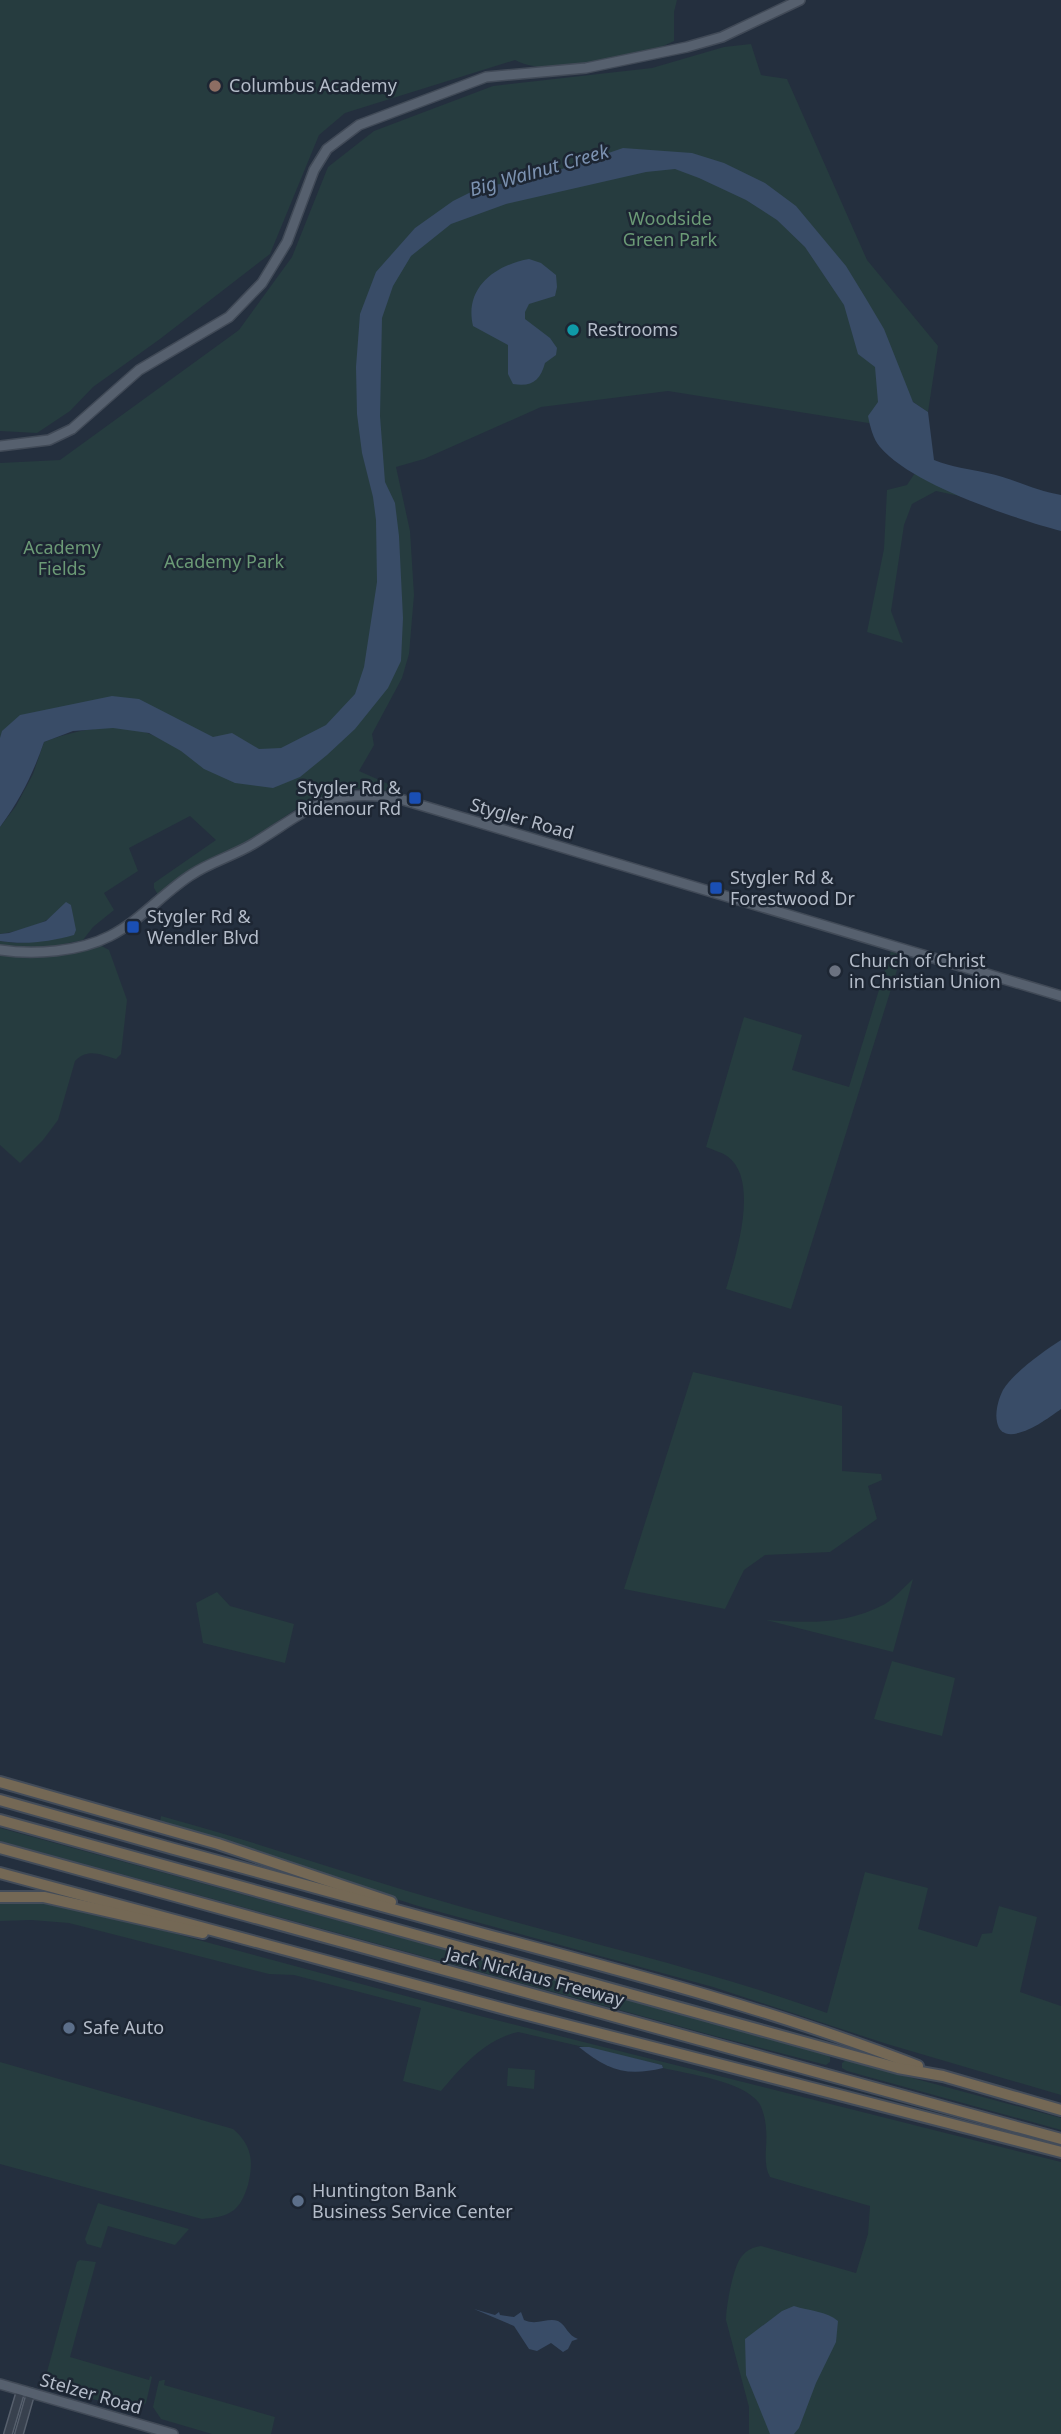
<svg xmlns="http://www.w3.org/2000/svg" width="1061" height="2434" font-family="'Noto Sans',sans-serif">
<style>
.green{fill:#263c3f}
.water{fill:#394c67}
.lines{fill:none;stroke-linecap:round;stroke-linejoin:round}
.minor-casing{stroke:#565f6c;stroke-width:10}
.major-casing{stroke:#414a57;stroke-width:12}
.highway-casing{stroke:#434c59;stroke-width:14}
.minor{stroke:#38414e;stroke-width:7}
.major{stroke:#56606e;stroke-width:9}
.highway{stroke:#746855;stroke-width:10}
.education-dot{fill:#8d6e63;stroke:#1d2633;stroke-width:2.5}
.culture-dot{fill:#0f9aa8;stroke:#1d2633;stroke-width:2.5}
.transit-dot{fill:#1a4fb4;stroke:#1d2633;stroke-width:2.5}
.worship-dot{fill:#6b7280;stroke:#1d2633;stroke-width:2.5}
.service-dot{fill:#5c6f8a;stroke:#1d2633;stroke-width:2.5}
.labels{text-anchor:middle;stroke-width:5;stroke-linejoin:round;paint-order:stroke}
.poi-label{font-size:18px;fill:#b4bcc9;stroke:#1d2633;text-anchor:start}
.park-label{font-size:18px;fill:#6b9a76;stroke:#1d2633}
.street-label{font-size:18px;fill:#b4bcc9;stroke:#1d2633}
.water-label{font-size:19px;font-style:italic;fill:#7c92b1;stroke:#1d2633}
</style>
<rect width="100%" height="100%" fill="#242f3e"/>
<!-- green -->
<g class="green">
<path d="M0,0h677l-3,12v29l-15,7c-41,9 -105,32 -144,12l-170,53 -26,22 -49,119 -110,85 -67,48 -23,24 -33,22 -37,-2z"/>
<path d="M751,44l10,31 26,4 80,181 71,86 -10,66 -15,-10 -5,-9 -21,33 -219,-35 -127,16 -117,52 -28,8 14,64 4,64 -5,59 -7,24 -30,56 2,11 -15,26 36,16 -7,4 -24,-3 -24,3 -35,12 -57,38 -61,31 -29,23 -4,-7v-5l62,-43 -26,-24 -61,32 9,23 -34,22 10,17 -21,17 -10,13 -49,10 -34,-5v-4c30,5 47,-2 75,-11l-4,-25c-14,2 -12,6 -23,14 -8,6 -37,14 -48,15v-107l16,-21 17,-32 11,-32c32,-12 72,-21 106,-8 20,7 38,22 54,35l-61,-47 -96,5 -47,76v-340l60,-3 179,-130 53,-73 36,-90 46,-36 119,-45 159,-18 72,-21z"/>
<path d="M915,473l49,24 -28,-6 -24,13 -8,21 -13,86 12,32 -36,-11 17,-83 3,-59 20,-5z"/>
<path d="M98,944l11,6 18,50 -6,54 -5,5c-16,-5 -29,-11 -41,2l-17,59 -15,20 -23,23 -20,-18v-191l37,3z"/>
<path d="M891,951l11,3 -111,355 -65,-20c9,-31 35,-109 1,-133 -6,-4 -14,-6 -21,-9l38,-130 58,18 -10,35 57,17z"/>
<path d="M693,1372l149,34v65l39,3 1,6 -14,6 9,33 -47,33 -65,3 -21,15 -19,39 -101,-20z"/>
<path d="M913,1579l-20,73 -127,-32c42,3 80,5 119,-16 10,-6 19,-17 28,-25z"/>
<path d="M217,1592l13,14 64,18 -9,39 -82,-20 -7,-40z"/>
<path d="M892,1661l63,17 -13,58 -68,-17z"/>
<path d="M161,1816c99,27 196,61 294,89 124,36 251,64 372,108l38,-141 63,16 -10,41 59,18 5,-13 10,-1 7,-27 38,11 -17,75 41,14v89l-174,-51 -174,-57 -295,-81 -258,-83z"/>
<path d="M0,1828l826,226 4,3v5l-4,3 -111,-29 -715,-195z"/>
<path d="M0,1899h34l83,19 363,98 581,146v272h-312v-27l-23,-87c0,-13 7,-54 16,-64 5,-6 11,-9 19,-10l95,27 12,-39 2,-28 -100,-29c-8,-14 -2,-32 -4,-48 0,-7 -3,-20 -7,-26 -16,-22 -71,-29 -96,-35l-1,-3 -144,-33c-32,7 -56,34 -77,59l-38,-10 18,-73 -127,-33 -25,-1 -200,-51 -38,-3 -31,1z"/>
<path d="M846,2060l215,58v12l-214,-59 -5,-3v-5z"/>
<path d="M0,2062l233,67c19,16 21,33 15,56 -3,9 -6,18 -14,25 -9,7 -21,8 -32,9l-202,-55z"/>
<path d="M508,2068l27,2 -1,19 -27,-3z"/>
<path d="M98,2203l6,2 85,24 -14,16 -67,-19 -7,22 -14,-4 -2,-5z"/>
<path d="M80,2260l16,2 -26,95 79,23 1,-4 2,1 -6,26 -10,8 -87,-24 -5,-4 33,-121z"/>
<path d="M163,2380h2l-1,5 111,32 -4,17h-59l-51,-15 -8,-12 6,-26z"/>
</g>
<!-- water -->
<g class="water">
<path d="M623,148l69,5 32,10 41,20 31,23 50,60 19,31 19,32 29,73 15,10 6,48c18,7 35,9 53,13 25,5 48,18 74,22v36c-48,-13 -149,-46 -181,-84 -7,-8 -10,-21 -12,-31l10,-14 -3,-35 -17,-13 -14,-49 -39,-58 -28,-27 -31,-20 -47,-22 -24,-9 -29,3 -140,32 -55,20 -40,32 -18,30 -11,32 -2,98 5,66 10,21 4,33 4,82 -2,43 -13,27 -33,41 -28,26 -27,22 -27,11 -38,-5 -31,-14 -23,-18 -32,-18 -36,-5 -40,3 -29,11c-11,32 -24,58 -44,85v-89l2,-7 18,-16 92,-19 27,3 74,38 19,-4 27,16 22,-1 45,-23 29,-31 9,-27 13,-85 -1,-62 -3,-23 -11,-44 -5,-39 -1,-47 4,-53 16,-42 39,-44 38,-27 28,-14 52,-8z"/>
<path d="M529,259l12,4 15,12 1,12 -2,9 -26,8 -4,8v7l25,19 7,10 -1,7 -11,8c-5,18 -13,24 -32,21l-5,-10v-29l-35,-19c-9,-38 22,-61 56,-67z"/>
<path d="M66,902l5,3 5,25 -2,5c-25,7 -49,10 -74,6v-7l9,-1 37,-12z"/>
<path d="M1061,1340v69c-12,9 -58,43 -64,13 -2,-10 1,-22 6,-32 10,-17 41,-39 58,-50z"/>
<path d="M579,2047h10l73,18 1,3c-37,9 -56,2 -84,-21z"/>
<path d="M794,2306c15,5 33,5 44,15l-2,21 -20,41 -17,45 -5,6h-24l-24,-59 -1,-36 37,-28z"/>
<path d="M474,2309l21,6 4,-3 1,3 14,2 7,-5 3,8c13,6 24,-3 34,1 9,5 9,14 20,18l-6,2 -4,8 -5,3 -12,-9 -14,8 -8,-2 -15,-23z"/>
</g>
<g class="lines">
<defs>
<g id="minor">
<path d="M8,2434l13,-44"/>
<path d="M19,2434l12,-42"/>
</g>
<g id="major">
<path d="M0,446l49,-6 23,-11 67,-59 90,-53 33,-34 25,-41 27,-72 13,-21 32,-24 127,-48 100,-9 101,-21 35,-10 78,-37"/>
<path d="M0,950c34,5 79,2 110,-14 30,-15 53,-43 81,-61 19,-13 42,-19 62,-31 57,-35 75,-58 147,-45l661,197"/>
<path d="M0,2384l173,50"/>
</g>
<g id="highway">
<path d="M0,1782l218,62 173,58"/>
<path d="M0,1800c161,46 322,90 484,134 146,39 293,77 434,132"/>
<path d="M0,1820l854,236 44,12 45,8 118,34"/>
<path d="M0,1848l1061,291"/>
<path d="M0,1873l516,139 545,140"/>
<path d="M0,1897h44l159,36"/>
</g>
</defs>
<!-- minor casing -->
<use href="#minor" class="minor-casing"/>
<!-- major casing -->
<use href="#major" class="major-casing"/>
<!-- highway casing -->
<use href="#highway" class="highway-casing"/>
<!-- minor -->
<use href="#minor" class="minor"/>
<!-- major -->
<use href="#major" class="major"/>
<!-- highway -->
<use href="#highway" class="highway"/>
</g>
<!-- markers -->
<circle class="education-dot" cx="215" cy="86" r="7"/>
<circle class="culture-dot" cx="573" cy="330" r="7"/>
<g class="transit-dot">
<rect x="408" y="791" width="14" height="14" rx="3.5"/>
<rect x="709" y="881" width="14" height="14" rx="3.5"/>
<rect x="126" y="920" width="14" height="14" rx="3.5"/>
</g>
<circle class="worship-dot" cx="835" cy="971" r="7"/>
<g class="service-dot">
<circle cx="69" cy="2028" r="7"/>
<circle cx="298" cy="2201" r="7"/>
</g>
<g class="labels">
<!-- poi labels -->
<g class="poi-label">
<text x="229" y="92">Columbus Academy</text>
<text x="587" y="336">Restrooms</text>
<text x="401" y="794" text-anchor="end">Stygler Rd &amp;<tspan x="401" dy="21">Ridenour Rd</tspan></text>
<text x="730" y="884">Stygler Rd &amp;<tspan x="730" dy="21">Forestwood Dr</tspan></text>
<text x="147" y="923">Stygler Rd &amp;<tspan x="147" dy="21">Wendler Blvd</tspan></text>
<text x="849" y="967">Church of Christ<tspan x="849" dy="21">in Christian Union</tspan></text>
<text x="83" y="2034">Safe Auto</text>
<text x="312" y="2197">Huntington Bank<tspan x="312" dy="21">Business Service Center</tspan></text>
</g>
<!-- park labels -->
<g class="park-label">
<text x="670" y="225">Woodside<tspan x="670" dy="21">Green Park</tspan></text>
<text x="62" y="554">Academy<tspan x="62" dy="21">Fields</tspan></text>
<text x="224" y="568">Academy Park</text>
</g>
<!-- street labels -->
<g class="street-label">
<text transform="translate(522 819) rotate(16)" y="6">Stygler Road</text>
<text transform="translate(535 1977) rotate(15)" y="6">Jack Nicklaus Freeway</text>
<text transform="translate(91 2394) rotate(16)" y="6">Stelzer Road</text>
</g>
<!-- water labels -->
<g class="water-label">
<text transform="translate(539 170) rotate(-16)" y="7">Big Walnut Creek</text>
</g>
</g>
</svg>
